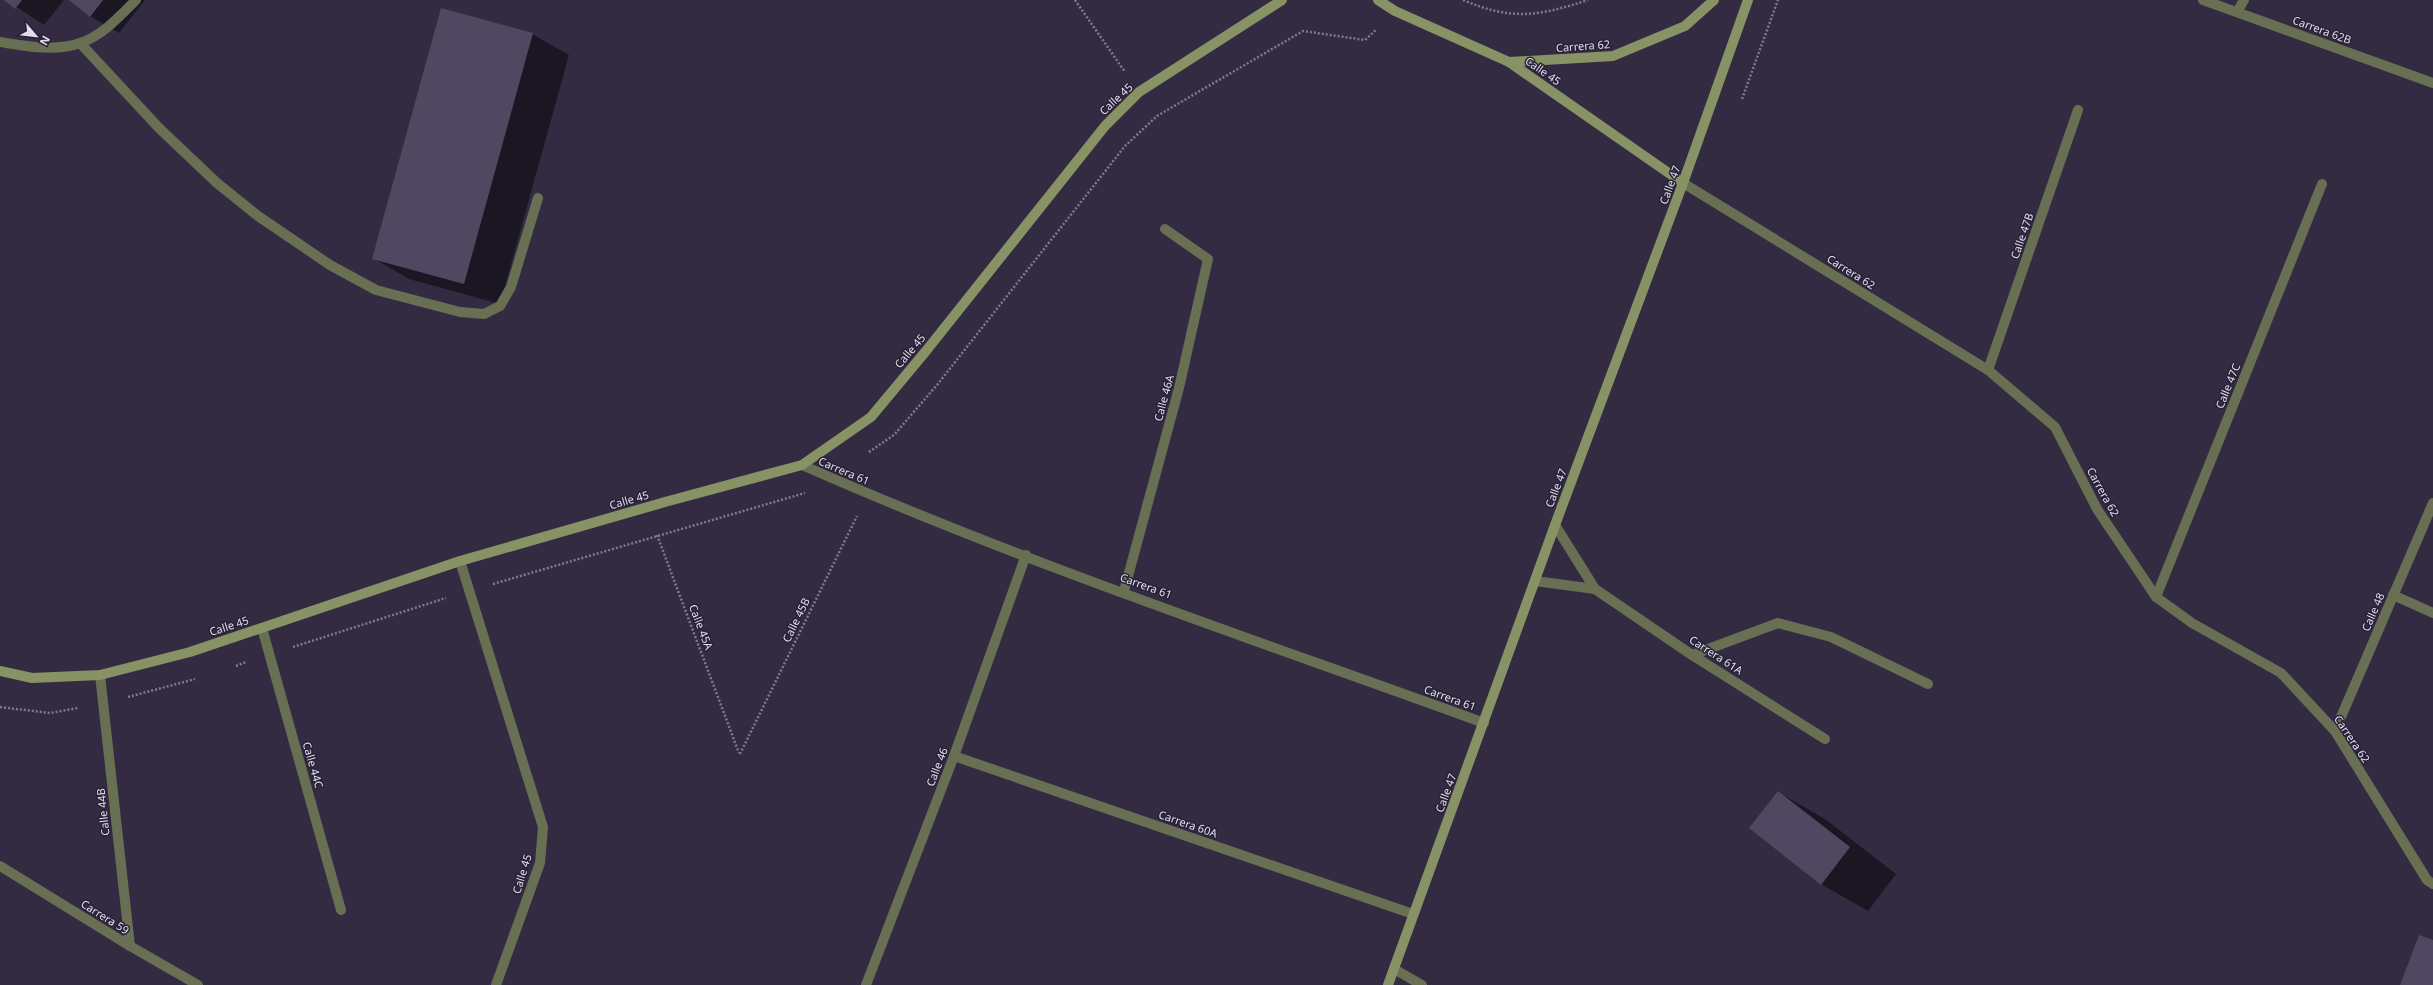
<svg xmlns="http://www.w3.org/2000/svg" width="2433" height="985" font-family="'Noto Sans',sans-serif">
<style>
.shadow{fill:#0007}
.building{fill:#504861}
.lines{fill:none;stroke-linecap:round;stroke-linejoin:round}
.path{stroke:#807a8e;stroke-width:2.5;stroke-dasharray:2 2;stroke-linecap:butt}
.lane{stroke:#686f53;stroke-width:10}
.street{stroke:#686f53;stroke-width:10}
.secondary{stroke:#879265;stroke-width:10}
.labels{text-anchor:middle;stroke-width:3;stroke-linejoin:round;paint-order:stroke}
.street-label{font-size:11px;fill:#e2deed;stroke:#292137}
</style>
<rect width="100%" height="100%" fill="#322b42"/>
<!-- shadow -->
<g class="shadow">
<path d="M6,0h58l-20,25z"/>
<path d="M70,0h75l-26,33 -29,-17z"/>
<path d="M532,34l37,21 -69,249 -91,-25 -36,-21z"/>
<path d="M1778,792l47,27 71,55 -28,37 -47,-27z"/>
</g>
<!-- building -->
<g class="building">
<path d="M4,0h18l-7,9z"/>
<path d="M69,0h34l-13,17z"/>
<path d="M441,8l92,25 -69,251 -92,-25z"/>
<path d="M1778,791l72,56 -29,38 -72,-57z"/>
<path d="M2419,935l14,5v45h-33z"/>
</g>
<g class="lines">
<!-- path -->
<g class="path">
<path d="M1075,0l50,72"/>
<path d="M1463,0c49,21 76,16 125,0"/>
<path d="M1742,99l36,-99"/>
<path d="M869,452l25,-17 43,-50 188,-239 32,-30 146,-85 62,9 12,-11"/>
<path d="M657,535l82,218"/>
<path d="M493,584l312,-91"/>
<path d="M293,647l153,-49"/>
<path d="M236,666l10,-4"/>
<path d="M128,697l67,-18"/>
<path d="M0,707l50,6 28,-5"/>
<path d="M740,754l117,-238"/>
</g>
<!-- lane -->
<g class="lane">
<path d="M0,42c25,4 55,10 80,1 22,-7 40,-27 56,-43"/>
<path d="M80,43l79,85 58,55 41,33 72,49 46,25 84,22 24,2 16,-8 11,-19 27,-89"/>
</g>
<!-- street -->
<g class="street">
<path d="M2203,0l230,83"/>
<path d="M2237,12l7,-12"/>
<path d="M1683,183l305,187 67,57 42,82 59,88 36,26 89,50 54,58 92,149 6,4"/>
<path d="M1988,370l90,-260"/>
<path d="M802,465c222,98 454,175 682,258"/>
<path d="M1555,525l40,64 97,66 133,84"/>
<path d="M460,561l83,266 -3,36 -44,122"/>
<path d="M1535,581l60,8"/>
<path d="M1124,591l55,-203 29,-129 -43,-30"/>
<path d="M2393,595l40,18"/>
<path d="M2156,597l166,-413"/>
<path d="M262,628l79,282"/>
<path d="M1692,655l86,-32 53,14 97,47"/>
<path d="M100,675l30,271"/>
<path d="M2335,731l98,-228"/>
<path d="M954,756l459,158"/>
<path d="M0,866l130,80 68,39"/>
<path d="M1394,969l28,16"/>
<path d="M866,985l88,-229 72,-201"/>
</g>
<!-- secondary -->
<g class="secondary">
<path d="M1378,0l17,11 114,51 174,121"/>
<path d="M1509,62l104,-6 72,-30 29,-26"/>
<path d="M0,671l32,7 68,-3 90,-23 270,-91 205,-59 137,-37 69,-48 55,-66 179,-225 34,-34 143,-92"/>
<path d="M1388,985l167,-460 128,-342 65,-183"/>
</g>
</g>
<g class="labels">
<!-- street labels -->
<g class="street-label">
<text transform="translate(2322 30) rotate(20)" y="4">Carrera 62B</text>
<text transform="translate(1583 46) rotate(-4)" y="4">Carrera 62</text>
<text transform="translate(1543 71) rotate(35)" y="4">Calle 45</text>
<text transform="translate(1116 99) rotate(-43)" y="4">Calle 45</text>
<text transform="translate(1670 185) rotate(-70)" y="4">Calle 47</text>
<text transform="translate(2022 236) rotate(-71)" y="4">Calle 47B</text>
<text transform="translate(1851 272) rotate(32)" y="4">Carrera 62</text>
<text transform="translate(910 351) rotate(-50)" y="4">Calle 45</text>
<text transform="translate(2228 386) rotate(-68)" y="4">Calle 47C</text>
<text transform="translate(1164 398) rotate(-75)" y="4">Calle 46A</text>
<text transform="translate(844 471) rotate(23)" y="4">Carrera 61</text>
<text transform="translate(1556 488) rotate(-69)" y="4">Calle 47</text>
<text transform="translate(2103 492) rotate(61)" y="4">Carrera 62</text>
<text transform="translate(629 500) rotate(-16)" y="4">Calle 45</text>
<text transform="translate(1146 586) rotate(20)" y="4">Carrera 61</text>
<text transform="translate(2373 612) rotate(-67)" y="4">Calle 48</text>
<text transform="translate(796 620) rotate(-64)" y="4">Calle 45B</text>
<text transform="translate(229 626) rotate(-18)" y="4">Calle 45</text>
<text transform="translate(701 627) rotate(69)" y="4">Calle 45A</text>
<text transform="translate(1716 655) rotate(33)" y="4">Carrera 61A</text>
<text transform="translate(1450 698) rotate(20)" y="4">Carrera 61</text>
<text transform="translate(2352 739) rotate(56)" y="4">Carrera 62</text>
<text transform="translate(313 765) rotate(74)" y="4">Calle 44C</text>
<text transform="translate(937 767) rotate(-69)" y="4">Calle 46</text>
<text transform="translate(1446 793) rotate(-70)" y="4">Calle 47</text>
<text transform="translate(103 812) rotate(-96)" y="4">Calle 44B</text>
<text transform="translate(1188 824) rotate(19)" y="4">Carrera 60A</text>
<text transform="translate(522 874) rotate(-73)" y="4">Calle 45</text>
<text transform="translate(105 917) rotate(32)" y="4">Carrera 59</text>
</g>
</g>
<!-- north arrow -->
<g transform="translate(36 36) rotate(118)" stroke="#292137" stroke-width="3" paint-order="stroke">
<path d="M0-3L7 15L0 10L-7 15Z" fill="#e2deed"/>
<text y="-6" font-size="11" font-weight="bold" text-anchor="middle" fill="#e2deed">N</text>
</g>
</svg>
